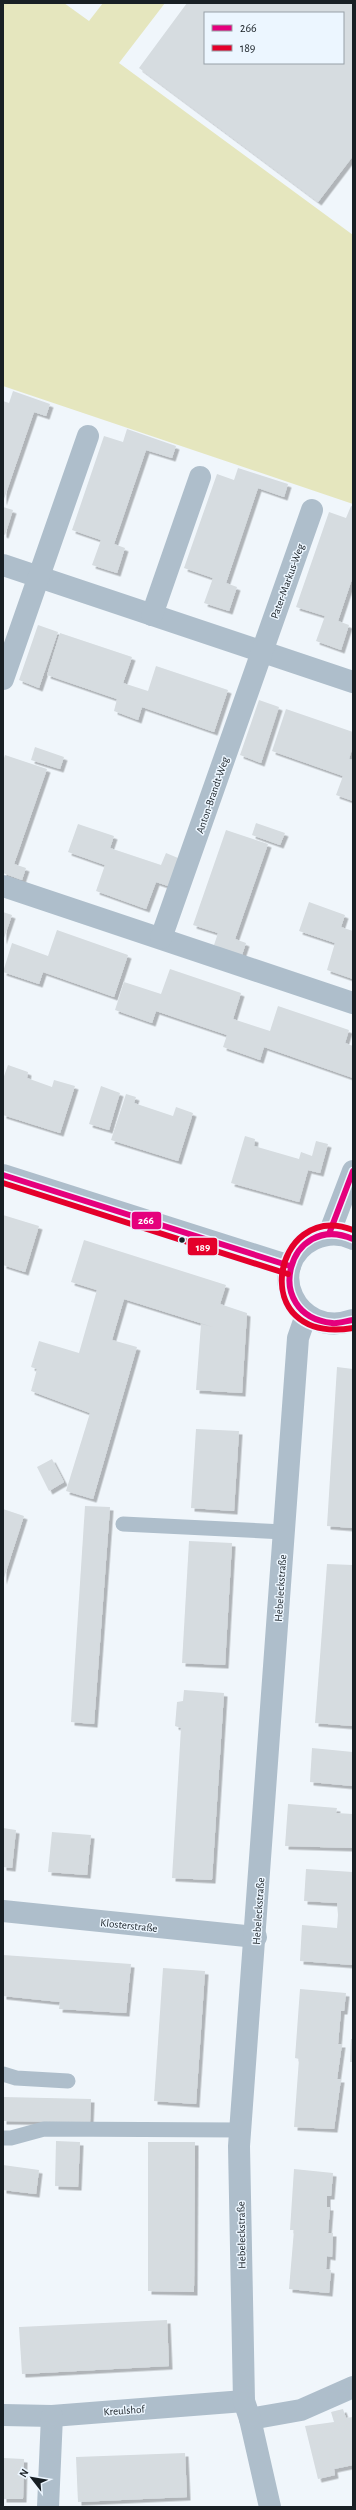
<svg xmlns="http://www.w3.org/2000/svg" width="356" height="2510" font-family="'Alegreya Sans',sans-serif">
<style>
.green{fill:#e5e6be}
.building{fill:#d6dce0;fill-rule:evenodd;filter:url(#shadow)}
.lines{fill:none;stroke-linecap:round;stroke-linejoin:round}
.service{stroke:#aebecb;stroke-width:15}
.minor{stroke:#aebecb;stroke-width:22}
.bus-1-casing{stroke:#ecf6ff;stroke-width:9}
.bus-2-casing{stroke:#ecf6ff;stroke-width:9}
.bus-1{stroke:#e5007d;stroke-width:6}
.bus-2{stroke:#e4002b;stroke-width:6}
.bus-dot{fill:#181f24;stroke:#ecf6ff;stroke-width:1.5}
.labels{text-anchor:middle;stroke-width:3;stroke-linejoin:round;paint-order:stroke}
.street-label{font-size:11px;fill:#181f24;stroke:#ecf6ff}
.line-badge{stroke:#ecf6ff;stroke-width:1.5}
.badge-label{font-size:11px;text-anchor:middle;font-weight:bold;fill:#fff}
</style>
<defs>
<filter id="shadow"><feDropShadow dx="3.5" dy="3.5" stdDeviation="0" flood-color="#0004"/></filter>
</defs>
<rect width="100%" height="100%" fill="#f0f6fb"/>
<!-- green -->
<path class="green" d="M3,3h61l25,18 14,-18h62l-46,60 234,172v269l-350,-118z"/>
<!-- building -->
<g class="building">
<path d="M187,3h166v153l-35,46 -179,-134zM205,13h138v50h-138z"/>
<path d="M13,391l37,13 -4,12 -12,-4 -31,90v-101l6,2z"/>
<path d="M127,429l49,17 -4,12 -26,-8 -32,94 11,4 -8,25 -25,-8 9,-25 -29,-10 32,-94 19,6z"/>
<path d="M238,468l50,16 -4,13 -26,-9 -32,95 11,4 -8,24 -25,-8 9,-25 -29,-10 33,-94 17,6z"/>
<path d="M351,506l2,1v69l-15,45 11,4 -8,25 -25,-9 9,-25 -29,-9 33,-95 17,6z"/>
<path d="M3,507l10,3 -8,25 -2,-1z"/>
<path d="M38,625l20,7 -19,56 -20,-8z"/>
<path d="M60,633l72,24 -9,26 25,8 8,-25 72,24 -14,42 -72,-25 -4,13 -24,-9 3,-12 -70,-24z"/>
<path d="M259,700l20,7 -18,56 -21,-8z"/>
<path d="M286,709l67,23v14l-4,13 4,1v41l-17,-6 7,-19 -71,-25z"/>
<path d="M35,747l29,10 -4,12 -29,-9z"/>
<path d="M5,755l42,14 -33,95 12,4 -4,12 -19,-7v-112z"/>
<path d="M256,823l29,10 -5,12 -28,-10z"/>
<path d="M78,824l36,12 -4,12 51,17 5,-12 12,5 -10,28 -12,-4 -10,27 -50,-18 9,-26 -37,-13z"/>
<path d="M226,830l42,14 -33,95 11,4 -4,12 -28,-10 4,-12 -25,-8z"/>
<path d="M309,902l36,13 -4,12 12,4v48l-26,-9 8,-27 -36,-12z"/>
<path d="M3,912l9,3 -9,26z"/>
<path d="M57,930l71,25 -14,42 -71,-25 -4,12 -36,-12 9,-29 36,13z"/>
<path d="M170,969l71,24 -8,26 37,12 8,-25 71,24 -4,13 8,3v32l-89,-31 -4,13 -37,-13 4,-12 -71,-24 -4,12 -37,-13 9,-28 37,12z"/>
<path d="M8,1065l20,7 -1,6 25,9 2,-7 21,6 -15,47 -57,-18v-36z"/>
<path d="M101,1086l19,7 -11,37 -20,-6z"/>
<path d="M126,1094l10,3 -2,6 39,13 3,-9 17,6 -15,48 -67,-21z"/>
<path d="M245,1136l10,3 -1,7 45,13 2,-7 11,4 4,-15 12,3 -8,29 -12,-3 -9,32 -68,-19z"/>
<path d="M3,1215l36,11 -14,46 -22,-7z"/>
<path d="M84,1240l142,45 -6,19 27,9 -5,80 -46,-3 5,-66 12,3 -89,-28 -12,41 25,7 -44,152 -27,-8 24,-78 -59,-22 6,-22 -6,-2 8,-26 40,12 18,-63 -26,-8z"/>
<path d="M337,1367l16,2v159l-26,-2z"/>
<path d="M196,1429l43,2 -5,80 -43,-3z"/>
<path d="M52,1459l12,23 -15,9 -12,-24z"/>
<path d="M85,1506l25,1 -16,217 -23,-2z"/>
<path d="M3,1509l21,7 -21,65z"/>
<path d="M189,1541l43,2 -7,122 -43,-2z"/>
<path d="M327,1564l26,1v161l-38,-3z"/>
<path d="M184,1690l40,3 -12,187 -40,-2 9,-150 -6,-2 2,-24 6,-1z"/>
<path d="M312,1748l41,4v34l-43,-4z"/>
<path d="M288,1804l49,4 -1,5 17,1v34l-68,-2z"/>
<path d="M3,1828l13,2 -4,38 -9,-1z"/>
<path d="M52,1832l39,3 -4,40 -39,-3z"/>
<path d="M306,1869l47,3v93l-53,-4 2,-36 35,3 1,-13 -1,-12 -33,-2z"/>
<path d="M3,1955l128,9 -5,49 -67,-4 1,-7 -57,-6z"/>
<path d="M163,1968l42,3 -9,133 -42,-3z"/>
<path d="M300,1989l46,4 -2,18h-3l-3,33h4l-5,35h4l-7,50 -40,-2 5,-68 -4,-1z"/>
<path d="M351,2039h2v23h-3z"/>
<path d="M3,2097l88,2 -1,23 -87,-1z"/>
<path d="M56,2141l24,1 -2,45 -23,-1z"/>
<path d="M148,2142h47l-1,150 -46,-1z"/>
<path d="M3,2165l36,5 -3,24 -33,-4z"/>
<path d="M294,2169l39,4 -2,23h-4v11h3l-2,26h5l-1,24 -5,-1 -1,13 5,1 -2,23 -40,-4 5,-59h-4z"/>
<path d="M167,2320l2,46 -147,8 -3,-47z"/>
<path d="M343,2409l3,9 7,-1v48l-19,4 1,6 -17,4 -13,-53 29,-4 -3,-10z"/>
<path d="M185,2453l2,44 -109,5 -2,-45z"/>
<path d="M3,2458l21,1 -1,40h-20z"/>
</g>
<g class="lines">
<!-- service -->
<g class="service">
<path d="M123,1524l161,8"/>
<path d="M3,2074l13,4 52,3"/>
<path d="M3,2138h8l33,-9 197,1"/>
</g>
<!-- minor -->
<g class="minor">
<path d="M3,565l350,117"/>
<path d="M152,615l48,-138"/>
<path d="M3,679l85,-243"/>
<path d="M3,886l350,117"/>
<path d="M161,938l151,-428"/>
<path d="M3,1175l287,91"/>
<path d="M329,1234l24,-63"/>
<path d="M353,1239c-12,-6 -26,-6 -39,0 -52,26 -18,101 39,81"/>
<path d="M3,1911l253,26"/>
<path d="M3,2415l49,1 192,-15"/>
<path d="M250,2419l51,-9 52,-23"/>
<path d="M48,2507l4,-91"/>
<path d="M270,2507l-20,-88 -6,-18 -5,-255 59,-808 8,-23"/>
</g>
<defs>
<g id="bus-1">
<path d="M3,1175l287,91"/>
<path d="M329,1234l24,-63"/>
<path d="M353,1239c-65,-28 -93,76 -21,84 6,1 14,-2 21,-3"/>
</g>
<g id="bus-2">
<path d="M3,1183l285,91"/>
<path d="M353,1230c-81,-31 -108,116 0,98"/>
</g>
</defs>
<!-- bus-1 casing -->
<use href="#bus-1" class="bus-1-casing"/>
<!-- bus-2 casing -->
<use href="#bus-2" class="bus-2-casing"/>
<!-- bus-1 -->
<use href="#bus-1" class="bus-1"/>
<!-- bus-2 -->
<use href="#bus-2" class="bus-2"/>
</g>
<!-- markers -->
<circle class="bus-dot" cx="182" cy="1240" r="3.5"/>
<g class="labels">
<!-- street labels -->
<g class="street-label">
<text transform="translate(287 581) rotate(-70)" y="4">Pater-Markus-Weg</text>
<text transform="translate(212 795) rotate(-71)" y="4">Anton-Brandt-Weg</text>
<text transform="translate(280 1588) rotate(-86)" y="4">Hebeleckstraße</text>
<text transform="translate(258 1911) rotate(-86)" y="4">Hebeleckstraße</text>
<text transform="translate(129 1925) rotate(6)" y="4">Klosterstraße</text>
<text transform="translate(241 2235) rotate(-91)" y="4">Hebeleckstraße</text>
<text transform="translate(124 2410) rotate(-4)" y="4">Kreulshof</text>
</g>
</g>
<g class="line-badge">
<rect x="131" y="1211" width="31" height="19" rx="4" fill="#e5007d"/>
<rect x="187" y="1237" width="31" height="19" rx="4" fill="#e4002b"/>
</g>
<g class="badge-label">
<text x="146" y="1224">266</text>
<text x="203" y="1251">189</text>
</g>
<!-- border -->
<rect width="356" height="2510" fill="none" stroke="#181f24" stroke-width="8"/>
<!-- legend -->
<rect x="204" y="12" width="140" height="52" fill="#ecf6ff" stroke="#97a0a7"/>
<rect x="212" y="25" width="20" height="6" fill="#e5007d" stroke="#97a0a7"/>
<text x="240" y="32" font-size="12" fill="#181f24">266</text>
<rect x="212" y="45" width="20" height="6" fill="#e4002b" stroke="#97a0a7"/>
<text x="240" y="52" font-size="12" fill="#181f24">189</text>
<!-- north arrow -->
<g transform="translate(32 2478) rotate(301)" stroke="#ecf6ff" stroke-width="3" paint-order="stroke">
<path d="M0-3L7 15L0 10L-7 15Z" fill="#181f24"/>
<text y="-6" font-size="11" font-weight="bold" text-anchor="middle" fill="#181f24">N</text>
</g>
</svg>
